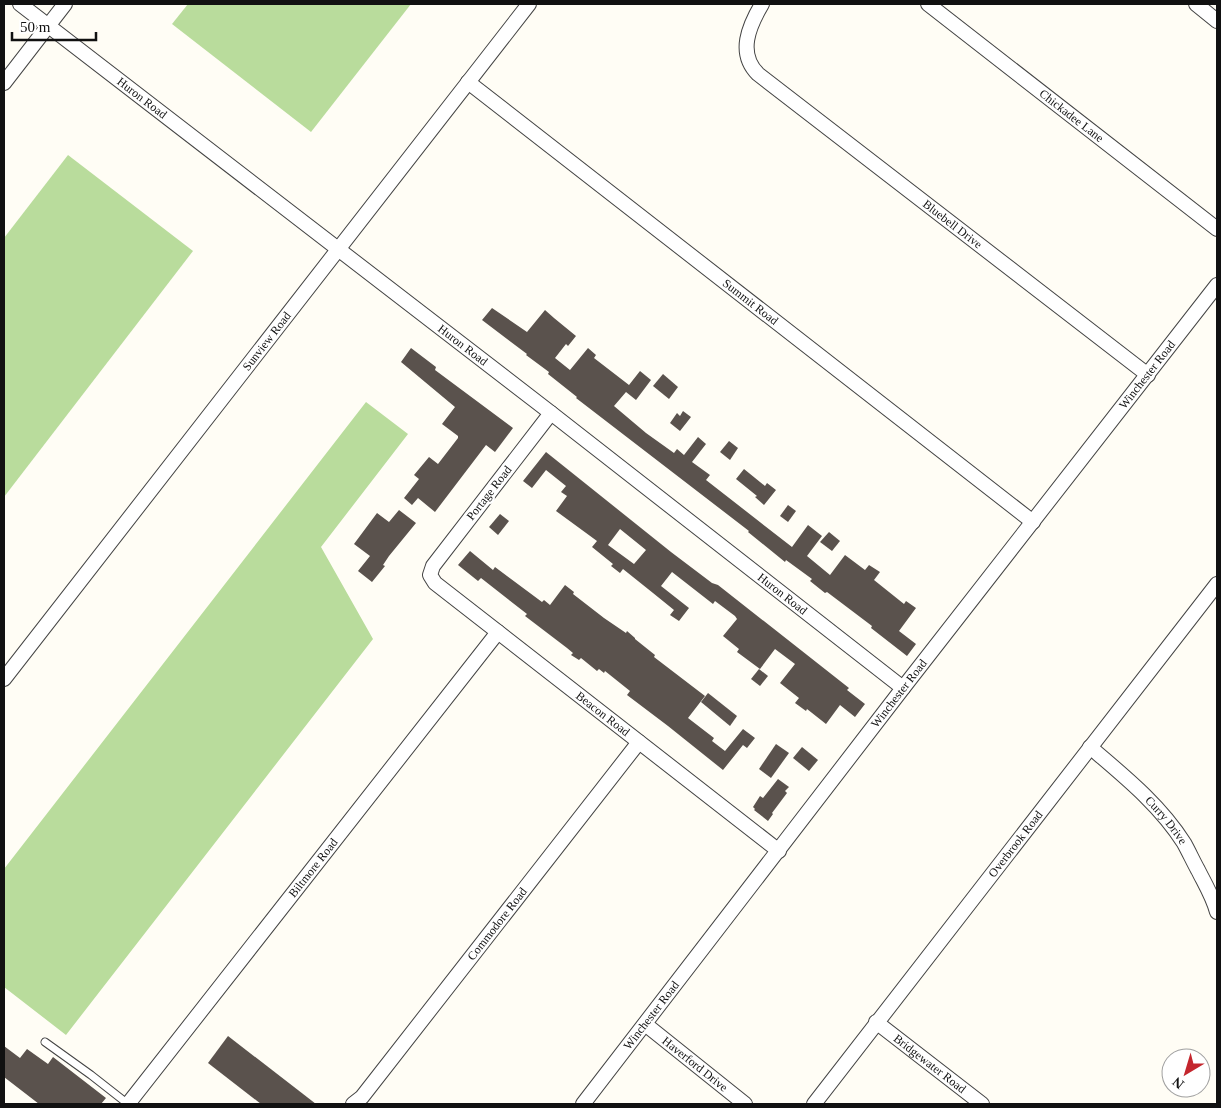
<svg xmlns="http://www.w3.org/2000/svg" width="1221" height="1108" font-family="'Times New Roman',serif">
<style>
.forest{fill:#b9dc9c}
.building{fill:#5a524d;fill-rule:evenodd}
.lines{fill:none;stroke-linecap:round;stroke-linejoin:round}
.service-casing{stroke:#444;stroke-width:9}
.minor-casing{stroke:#444;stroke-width:16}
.service{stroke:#fff;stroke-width:7}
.minor{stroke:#fff;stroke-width:14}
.labels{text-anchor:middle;stroke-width:5;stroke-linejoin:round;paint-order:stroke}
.street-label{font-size:12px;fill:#111;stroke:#fff}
</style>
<rect width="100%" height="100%" fill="#fffdf5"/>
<!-- forest -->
<g class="forest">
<path d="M188,4h223l-100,128 -139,-108z"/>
<path d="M68,155l125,96 -189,246v-259z"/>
<path d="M366,402l42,32 -87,113 52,92 -307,396 -62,-48v-118z"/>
</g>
<!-- building -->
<g class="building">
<path d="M492,308l35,24 18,-22 9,8 22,18 -8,10 -2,-2 -11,14 15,12 18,-22 8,7 -2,3 35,27 11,-14 11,9 -15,20 -10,-8 -12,14 32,27 28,20 3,-4 7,6 14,-18 8,7 -14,18 18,13 -4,5 86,67 16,-22 14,11 -15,20 23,19 15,-20 20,15 4,-5 11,7 -6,8 30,24 2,-3 10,7 -17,23 17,13 -9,12 -36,-28 1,-2 -45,-34 -2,1 -15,-12 2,-2 -26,-19 -1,2 -37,-30 1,-1 -173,-133 1,-1 -29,-23 1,-2 -23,-17 1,-1 -45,-34z"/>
<path d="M411,348l25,19 -1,3 78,58 -18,24 -9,-7 -51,67 -17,-14 -6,7 -8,-7 15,-19 -5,-4 15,-18 9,7 20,-26v-2l-16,-12 13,-17 -54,-45z"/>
<path d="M663,374l15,13 -9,12 -16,-13z"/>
<path d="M683,411l8,6 -11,14 -10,-8 7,-10 3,3z"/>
<path d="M729,441l9,7 -8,12 -10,-8z"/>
<path d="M546,452l125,100 41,31 6,2 131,103 -2,2 18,14 -10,13 -15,-12 -14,19 -19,-15 -1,2 -11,-8 4,-5 -19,-15 15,-19 -20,-15 -15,20 -23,-17 2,-3 -16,-13 14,-17 -2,-3 -20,-15 -2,3 -41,-32 -11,14 28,22 -10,13 -9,-6 4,-5 -21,-17 -30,-24 -3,4 -9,-7 2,-2 -21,-17 5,-6 -41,-30 11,-15 -6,-4 5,-6 -20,-16 -14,18 -9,-7zM620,529l26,21 -12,14 -26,-19z"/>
<path d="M744,469l21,17 2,-3 9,7 -12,15 -9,-8 2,-1 -21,-17z"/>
<path d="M788,505l8,6 -8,11 -8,-6z"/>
<path d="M399,510l17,13 -27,33 -6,9 2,1 -13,16 -14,-11 12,-15 -16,-12 23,-31 12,9z"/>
<path d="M500,514l9,7 -11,14 -9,-8z"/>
<path d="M829,532l11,9 -8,10 -12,-9z"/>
<path d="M470,551l23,19 2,-3 47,35 2,-2 6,5 15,-20 9,7 -1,2 31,24 22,15 1,-2 8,7v1l20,16 -1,2 51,39 -17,22 26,20 -2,3 13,10 18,-22 12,9 -8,10 -4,-3 -20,25 -55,-44 -41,-31 3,-4 -25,-20 -1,2 -5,-4 -2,2 -16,-13 -2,2 -8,-5 2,-2 -6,-5 -42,-32 2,-2 -46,-36 -3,3 -20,-16z"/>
<path d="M759,669l9,7 -8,10 -9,-7z"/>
<path d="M708,693l29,23 -7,10 -29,-24z"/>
<path d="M776,744l13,9 -18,25 -12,-9z"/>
<path d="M802,747l16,13 -9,11 -16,-13z"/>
<path d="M778,779l11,8 -4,4 2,2 -15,20 1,1 -5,7 -14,-11 1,-1 -2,-2 7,-11 3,2z"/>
<path d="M228,1036l88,68h-55l-53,-41z"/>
<path d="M4,1046l16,12 7,-9 21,15 5,-7 53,41 -5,6h-62l-35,-27z"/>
</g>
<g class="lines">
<defs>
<path id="service" d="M45,1042l46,33 37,29"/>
<g id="minor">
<path id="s1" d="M20,4l531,409 352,275"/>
<path id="s2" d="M762,4c-13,22 -25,49 -4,70l390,301"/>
<path id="s3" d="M928,4l289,225"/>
<path d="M1196,4l21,17"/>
<path id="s4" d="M468,82l565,440"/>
<path d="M4,83l61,-79"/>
<path id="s5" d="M551,413l-118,153 -3,9 5,8 344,268"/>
<path id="s6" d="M4,679l525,-675"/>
<path id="s7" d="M1090,747c34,29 70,58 94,96 5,9 9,18 14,27 7,14 15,27 19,42"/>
<path id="s8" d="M876,1022l106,82"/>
<path id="s9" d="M645,1024l100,80"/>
<path id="s10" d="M128,1104l370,-472"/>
<path id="s11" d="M353,1104l9,-7 277,-355"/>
<path id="s12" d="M583,1104l320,-416 314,-403"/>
<path id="s13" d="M814,1104l403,-520"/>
</g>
</defs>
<!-- service casing -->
<use href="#service" class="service-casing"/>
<!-- minor casing -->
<use href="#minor" class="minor-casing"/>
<!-- service -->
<use href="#service" class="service"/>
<!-- minor -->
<use href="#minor" class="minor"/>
</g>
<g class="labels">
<!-- street labels -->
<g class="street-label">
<text dy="4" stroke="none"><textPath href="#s1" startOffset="154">Huron Road</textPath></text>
<text dy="4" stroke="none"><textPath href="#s3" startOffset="182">Chickadee Lane</textPath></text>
<text dy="4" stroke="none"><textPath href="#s2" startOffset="322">Bluebell Drive</textPath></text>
<text dy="4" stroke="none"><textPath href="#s4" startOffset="358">Summit Road</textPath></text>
<text dy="4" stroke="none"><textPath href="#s6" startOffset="428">Sunview Road</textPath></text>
<text dy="4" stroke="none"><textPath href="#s1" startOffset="559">Huron Road</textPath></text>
<text dy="4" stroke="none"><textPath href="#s12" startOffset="922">Winchester Road</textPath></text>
<text transform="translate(489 493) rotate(-52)" y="4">Portage Road</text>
<text dy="4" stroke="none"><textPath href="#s1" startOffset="964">Huron Road</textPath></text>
<text dy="4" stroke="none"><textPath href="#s12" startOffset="518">Winchester Road</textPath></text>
<text dy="4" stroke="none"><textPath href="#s5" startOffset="425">Beacon Road</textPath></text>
<text dy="4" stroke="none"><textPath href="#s7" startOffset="106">Curry Drive</textPath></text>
<text dy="4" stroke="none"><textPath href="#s13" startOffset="329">Overbrook Road</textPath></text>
<text dy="4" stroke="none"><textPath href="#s10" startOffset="300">Biltmore Road</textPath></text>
<text dy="4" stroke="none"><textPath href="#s11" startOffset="231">Commodore Road</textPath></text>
<text dy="4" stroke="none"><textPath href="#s12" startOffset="112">Winchester Road</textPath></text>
<text dy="4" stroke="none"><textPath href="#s8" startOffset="68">Bridgewater Road</textPath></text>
<text dy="4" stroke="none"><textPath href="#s9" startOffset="64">Haverford Drive</textPath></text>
</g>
</g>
<!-- border -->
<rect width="1221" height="1108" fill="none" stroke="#111111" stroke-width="10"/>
<!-- north arrow -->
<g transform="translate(1186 1073) rotate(218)"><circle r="24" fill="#ffffff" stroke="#a0a0a0"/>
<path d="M0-4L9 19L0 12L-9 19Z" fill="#c4262e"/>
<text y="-8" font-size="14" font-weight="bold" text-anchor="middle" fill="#111111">N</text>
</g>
<!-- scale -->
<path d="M12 32v8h84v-8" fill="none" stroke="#111111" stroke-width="2.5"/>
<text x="20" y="32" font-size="15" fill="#111111" stroke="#ffffff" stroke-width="4" paint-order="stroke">50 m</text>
</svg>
